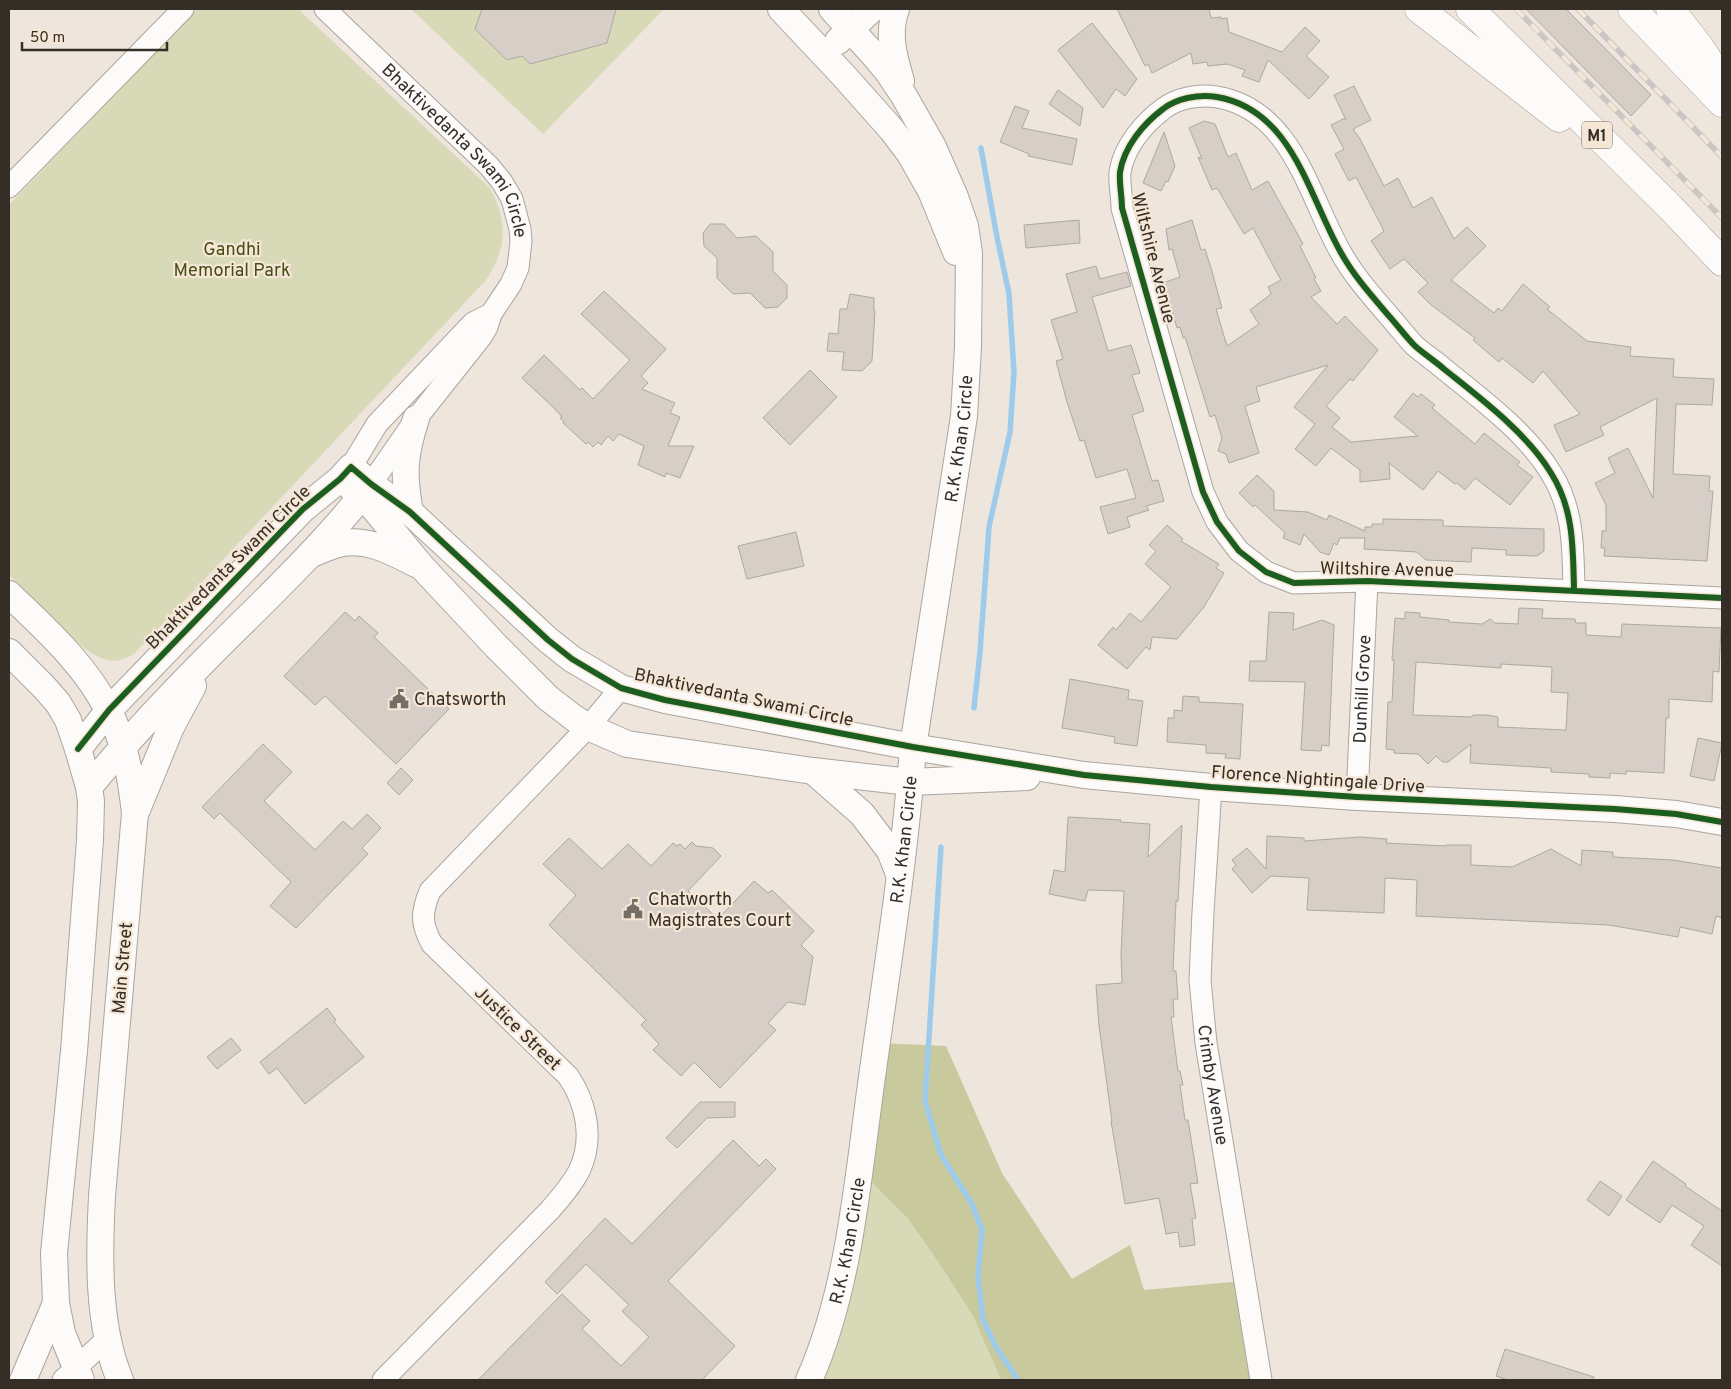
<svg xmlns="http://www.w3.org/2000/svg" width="1731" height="1389" font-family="Overpass,sans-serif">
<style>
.green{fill:#d8d9b7}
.forest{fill:#c8ca9d}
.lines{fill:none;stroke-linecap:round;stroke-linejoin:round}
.stream{stroke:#9ecbeb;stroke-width:5.5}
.building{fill:#d6cec7;stroke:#afa8a1;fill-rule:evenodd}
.minor-casing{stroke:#aba59d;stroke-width:23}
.tertiary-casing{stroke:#aba59d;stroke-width:28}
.trunk-casing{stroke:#aba59d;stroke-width:29}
.minor{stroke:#fcfbfa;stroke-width:21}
.tertiary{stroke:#fcfbfa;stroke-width:26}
.trunk{stroke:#fcfbfa;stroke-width:28}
.rail-casing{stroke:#c9c6c3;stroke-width:5.5}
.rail{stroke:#f5e6d5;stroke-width:4;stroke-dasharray:11;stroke-linecap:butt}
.cycleway-casing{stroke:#f5e6d5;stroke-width:9}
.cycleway{stroke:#1b5e20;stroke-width:6}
.labels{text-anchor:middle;stroke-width:4.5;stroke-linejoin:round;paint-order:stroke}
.shield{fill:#f5e6d5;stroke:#6e655b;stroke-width:1}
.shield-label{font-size:16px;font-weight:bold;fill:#342e27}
.street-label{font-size:18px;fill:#342e27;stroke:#f5e6d5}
.park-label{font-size:18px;fill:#474d16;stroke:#f5e6d5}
.poi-label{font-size:18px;fill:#342e27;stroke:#f5e6d5;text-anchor:start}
</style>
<rect width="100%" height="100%" fill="#eee5dc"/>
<!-- green -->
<g class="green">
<path d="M197,9h101l191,178c12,18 18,47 10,67 -3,9 -8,17 -12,25l-352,374c-20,13 -31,8 -50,-4l-76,-74v-370z"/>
<path d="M411,9h253l-121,125z"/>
<path d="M861,1171l47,48 31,44 34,53 28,64h-189z"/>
</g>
<!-- forest -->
<path class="forest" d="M878,1043l68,3 56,127 70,106 58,-34 14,45 98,-9 17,99h-258l-28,-64 -34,-53 -31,-44 -47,-48z"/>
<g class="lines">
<!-- stream -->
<g class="stream">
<path d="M974,708l6,-56 9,-125 21,-95 4,-60 -5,-78 -13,-62 -15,-84"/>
<path d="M941,847l-16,254 16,54 31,49 10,26 -4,46 5,44 13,27 22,33"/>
</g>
</g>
<!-- building -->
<g class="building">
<path d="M482,9h134l-9,34 -77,21 -8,-8 -15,4 -32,-31z"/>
<path d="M1117,9h92l2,9 10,-1v2l6,-1 2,14 53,20 23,-25 15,14 -14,15 23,21 -20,22 -41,-39 -9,22 -17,-6 3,-6 -18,-6 -19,2 -1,-4 -14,2 -2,-11 -39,20 -4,-9 -3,2z"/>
<path d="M1526,9h40l85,86 -20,21z"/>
<path d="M1092,23l45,56 -12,17 -9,-7 -13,19 -45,-58z"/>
<path d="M1354,86l17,34 -18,9 7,10 24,47 14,-8 15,30 19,-11 22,42 13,-12 19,19 -35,34 43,33 4,-5 4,3 21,-27 27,23 -3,2 40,32 44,6 -1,9 44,3 -1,18 41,2 -2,26 -36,-1 -3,70 37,2 -1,15h4l-6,70 -103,-5 1,-8h-4l1,-17h4v-26l-11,-22 20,-10 -7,-15 20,-10 25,50 4,-100 -57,29 4,8 -38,17 -12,-27 26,-11 -37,-43 -10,12 -31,-25 -3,4 -26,-22 2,-2 -45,-34 -12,-12 10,-9 -24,-24 -14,10 -19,-28 13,-10 -28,-54 -7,4 -14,-27 9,-5 -13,-24 14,-7 1,2 -12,-25z"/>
<path d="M1058,90l25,18 -3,18 -31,-22z"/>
<path d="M1015,106l14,5 -7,17 55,11 -5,26 -44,-9 1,-2 -29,-12z"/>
<path d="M1204,121l11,3 13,33 8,-4 16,37 16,-9 35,63 -3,2 16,32 -2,1 7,12 -10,6 26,27 8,-8 33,34 -25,31 -3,-2 -24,27 14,12 -8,9 19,15 67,-6 -24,-19 19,-24 5,4 3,-3 14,11 -3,3 43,36 9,-11 36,29 -3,3 16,12 -23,28 -35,-27 -10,12 -8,-7 -2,1 -17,-13 -15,19 -34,-27 1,16 -30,3v-12l-29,-22 -15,18 -21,-17 20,-25 -21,-17 34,-42 -72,22 4,14 -15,5 14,47 -30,10 -3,-9 -8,-3 4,-13 -7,-23 -5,2 -25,-80 -2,1 -3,-11 -3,1 -8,-28 -4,2 -5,-18 20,-7 -8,-28 -3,1 -3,-21 26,-9 9,30 4,-1 6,19 11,40 -6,1 11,37 32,-22 -9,-14 21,-16 -3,-7 13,-7 -28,-52 -9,6 -27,-46 -5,2 -14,-33 4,2 -13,-31z"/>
<path d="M1164,132l11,34 -7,16 -2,-1 -5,10 -18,-8z"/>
<path d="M1079,220l1,23 -54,5 -2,-23z"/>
<path d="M710,224h14l13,14 19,-2 17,16v19l14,14v13l-9,9 -13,1 -15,-15 -17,1 -16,-16v-20l-13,-12 -1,-13z"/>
<path d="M1096,266l4,13 27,-7 4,14 -39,11 16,54 23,-6 9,28 -8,2 12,36 -12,4 20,66 6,-1 6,21 -18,5 3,4 -22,7 3,10 -22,7 -8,-27 36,-9 -9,-29 -31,9 -12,-38 -4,1 -13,-39 -11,-41 7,-2 -12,-39 26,-8 -11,-38z"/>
<path d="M604,291l62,58 -25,27 7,7 -6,6 33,14 -5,10 10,4 -12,29h26l-14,32 -14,-5 -1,4 -27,-12 6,-19 -25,-12 -6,7 -5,-5 -7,9 -3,-3 -5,5 -5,-5 -2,2 -23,-21 1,-1 -4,-4 2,-1 -8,-9 -32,-30 22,-23 36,35 2,-2 11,11 37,-39 -49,-46z"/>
<path d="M850,294l24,4v13h1l-3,50 -10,10 -20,-1 2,-18 -17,-1 2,-18 9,1 2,-25h7z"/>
<path d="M810,370l27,27 -47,48 -27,-27z"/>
<path d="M1257,475l17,16v19l34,2 19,8 2,-5 36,16v-4h7v-3h11v-5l60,1v6l101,3v22l-7,5 -31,-1v-5l-34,-2 -1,14 -45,-2 -9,-8 -53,-3 1,-11h-25l-3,7 -3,-2 -5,12 -9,-3 -16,-18 -4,11 -17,-7 2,-5 -30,-28 -2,2 -14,-14z"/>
<path d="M1167,525l16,14 -2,2 38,23 -3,4 8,5 -20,34 -27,32 -25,-2 -2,13 -4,-3 -19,22 -29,-24 15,-18 3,3 14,-17 11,9 30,-35 -26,-23 11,-13 -7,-6z"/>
<path d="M796,532l8,34 -57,13 -9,-33z"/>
<path d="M1519,608l24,1 -1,9 33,1 1,4h10v12l35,2 1,-13 99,4 -2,44 -6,-1 -1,31 -43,-3v19h-3l-2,55 -38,-2v3l-16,-1v5l-21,-1v-3l-38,-2v-4l-81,-5 1,-19 -23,18h-5l-7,-6 -8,8 -10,-10 -24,-1v-3l-8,-1 2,-47h4l2,-42h-2l3,-42 10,1v-7l15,1v4l29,3v2l33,2 8,-5 5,4 23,1zM1416,662l85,6v-4l51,3 -1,25 17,1 -2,37 -68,-3v-10l-11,-2h-14l-1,2 -59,-2z"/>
<path d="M345,612l10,9 4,-5 19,17 -4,4 75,72 -53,55 -71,-68 -10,9 -31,-29z"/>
<path d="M1269,612l25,1 -1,17 29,-10 12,5 -5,121 -7,-1 -1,6 -20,-1 4,-68 -56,-1 1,-20h16z"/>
<path d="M1070,679l59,11 -1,9 15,2 -6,45 -23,-3 1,-6 -53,-9z"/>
<path d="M1183,696l16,1v5l44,2 -3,55 -15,-1 1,-4 -20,-1v-8l-39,-3 1,-24h6v-8l8,1z"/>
<path d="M1698,738l24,5 -8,38 -24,-5z"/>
<path d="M263,744l29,28 -28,29 51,49 28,-29 9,8 15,-15 14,14 -19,20 6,6 -72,74 -26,-22 21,-24 -71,-69 -6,6 -12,-12z"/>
<path d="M401,768l12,12 -14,15 -12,-12z"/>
<path d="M1068,817l53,3 -1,2 30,2 -2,33 34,-32 -4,76h-2l-3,70h3l2,28h-5l1,18h-3l7,54h2l3,14h-3l5,35h3l10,63 -8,1 6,34 -4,1 3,26 -15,2 -2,-15 -12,2 -7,-36 -34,6 -14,-83h1l-13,-95 -3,-41 26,-2 -1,-29 3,-63 -36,-1 -3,11 -36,-7 5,-24 11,2z"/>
<path d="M1267,836l37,2v3l56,-4 27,2 -1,4 60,3v-1h25v20l41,2 39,-18 30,17 1,-16 31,2v5l60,3 49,8v50l-6,-2 -4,18 -32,-7 -2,10 -69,-12 -193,-9 1,-36 -32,-2 -1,35 -77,-3 2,-32 -38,-2 -19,17 -20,-24 4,-4 -4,-5 15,-12 19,21z"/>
<path d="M569,838l33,31 26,-25 23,22 22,-23 4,3 3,-2 5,5 7,-7 4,4 17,2 8,8 -33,35 30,28 36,-38 14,12 4,-3 42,41 -13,14 12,12 -8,48 -17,-3 -20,21 8,7 -56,58 -26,-26 -13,14 -28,-26 6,-6 -18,-19 5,-5 -97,-95 27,-30 -33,-31z"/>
<path d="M327,1008l9,12 -2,2 30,35 -59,47 -28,-36 -8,6 -9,-12z"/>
<path d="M231,1038l10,12 -24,19 -10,-12z"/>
<path d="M700,1102h35v15l-28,1 -30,30 -11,-10z"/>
<path d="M733,1140l26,26 7,-7 10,10 -108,112 67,65 -33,34h-224l84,-86 28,27 -8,8 39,37 28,-29 -27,-26 7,-6 -43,-41 -29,30 -12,-12 60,-64 27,26z"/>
<path d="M1653,1161l33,23 -1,2 37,25v55l-31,-21 13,-19 -32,-21 -12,18 -34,-23z"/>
<path d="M1600,1181l22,15 -13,20 -22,-16z"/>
<path d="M1505,1349l89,28 -1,3h-85l-12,-4z"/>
</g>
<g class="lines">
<defs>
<g id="minor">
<path id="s1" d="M325,9l164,157 13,16 10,17 8,30 1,12 -3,27 -7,16 -20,30 -4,13 -6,10 -65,82 -45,65"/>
<path d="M9,187l174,-178"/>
<path d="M351,467l26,-43 96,-101 18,-9"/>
<path d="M1574,590c-1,-41 0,-81 -23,-117 -24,-40 -71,-75 -107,-104 -9,-8 -20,-15 -29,-23 -9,-9 -17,-20 -26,-30 -18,-21 -36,-41 -49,-65 -32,-57 -48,-141 -123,-154 -18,-3 -40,1 -54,12 -20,15 -39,38 -43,63 -1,11 2,25 2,36l81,284 14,30 22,29 27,21 28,11 73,-2 355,17"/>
<path id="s2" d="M1211,787l-8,125 -3,68 6,63 55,337"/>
<path id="s3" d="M1357,797l10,-216"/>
<path d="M63,1380l44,-41"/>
<path d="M383,1380l167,-170c11,-13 23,-26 30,-41 14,-31 6,-67 -12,-93l-136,-132c-11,-20 -11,-31 -2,-53l158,-164 33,-39"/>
</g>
<g id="tertiary">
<path d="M781,9l63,67 48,54 18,24 21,37 25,61"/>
<path d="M896,9c-9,25 -2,48 5,72"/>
<path d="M838,41l34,-32"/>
<path d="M351,487l21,19 50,61 74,79 52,52 26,20 14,9 39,17 186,27 97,11 117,-5"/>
<path d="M410,512c-7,-37 -6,-57 6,-93"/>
<path d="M312,554c8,-3 17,-8 26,-10 29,-7 54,8 78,20"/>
<path d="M9,594c36,35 76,70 99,116 17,31 23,68 27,103l-33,383c-3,59 -5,128 18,184"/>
<path d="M9,652l35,35 14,16 10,17 10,29 11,38 2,14 -1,39 -16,211 -20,202 2,50 6,30 19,47"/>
<path d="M78,749l31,-39 194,-201 37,-30 11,-12 20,17 39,28 138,128 24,19 49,29 44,12 248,47 171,28 127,12 146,10 258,12 61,5 46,8"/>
<path d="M813,771l49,43 28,37 9,23"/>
<path d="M89,787c38,-46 79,-90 121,-132 55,-55 113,-109 161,-171"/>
<path d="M136,812l35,-85 22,-41"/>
<path d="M23,1380l33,-77"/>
<path id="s4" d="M809,1380c41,-92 49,-204 63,-303 15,-109 33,-219 41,-330l51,-331 4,-69 1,-94 -4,-27 -10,-29 -22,-50 -29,-51 -16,-24 -16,-19 -40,-44"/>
</g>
<g id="trunk">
<path d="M1419,9l140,109"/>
<path d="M1470,9l201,199 51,54"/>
<path d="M1632,9l90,94"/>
<path d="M1670,9l29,37 23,35"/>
</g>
</defs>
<!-- minor casing -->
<use href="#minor" class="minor-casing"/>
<!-- tertiary casing -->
<use href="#tertiary" class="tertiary-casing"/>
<!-- trunk casing -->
<use href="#trunk" class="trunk-casing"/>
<!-- minor -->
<use href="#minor" class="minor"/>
<!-- tertiary -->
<use href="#tertiary" class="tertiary"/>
<!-- trunk -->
<use href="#trunk" class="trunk"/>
<defs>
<g id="rail">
<path d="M1516,9l206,209"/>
<path d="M1578,9l144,148"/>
</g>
</defs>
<!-- rail casing -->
<use href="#rail" class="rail-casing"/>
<!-- rail -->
<use href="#rail" class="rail"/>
<defs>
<g id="cycleway">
<path d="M1574,590c-1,-41 0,-81 -23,-117 -24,-40 -71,-75 -107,-104 -9,-8 -20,-15 -29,-23 -9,-9 -17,-20 -26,-30 -18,-21 -36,-41 -49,-65 -32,-57 -48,-141 -123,-154 -18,-3 -40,1 -54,12 -20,15 -39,38 -43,63 -1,11 2,25 2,36l81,284 14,30 22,29 27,21 28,11 73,-2 355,17"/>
<path d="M78,749l31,-39 194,-201 37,-30 11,-12 20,17 39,28 138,128 24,19 49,29 44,12 248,47 171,28 127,12 146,10 258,12 61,5 46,8"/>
</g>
</defs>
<!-- cycleway casing -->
<use href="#cycleway" class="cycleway-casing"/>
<!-- cycleway -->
<use href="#cycleway" class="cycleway"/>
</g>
<!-- icons -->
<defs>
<symbol id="civic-bare" viewBox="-9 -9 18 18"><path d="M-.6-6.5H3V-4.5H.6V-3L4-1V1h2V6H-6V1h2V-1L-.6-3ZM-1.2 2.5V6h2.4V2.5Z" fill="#756e66" stroke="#f5e6d5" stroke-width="2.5" paint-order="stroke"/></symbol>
</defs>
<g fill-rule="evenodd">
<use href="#civic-bare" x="385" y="685" width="28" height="28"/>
<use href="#civic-bare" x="619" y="895" width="28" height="28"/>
</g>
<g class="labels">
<!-- shield labels -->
<rect class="shield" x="1582" y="121.5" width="30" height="27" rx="4"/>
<g class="shield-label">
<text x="1597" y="141">M1</text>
</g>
<!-- street labels -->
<g class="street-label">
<text dy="6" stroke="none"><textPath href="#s1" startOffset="195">Bhaktivedanta Swami Circle</textPath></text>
<text transform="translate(1154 258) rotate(76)" y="6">Wiltshire Avenue</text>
<text dy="6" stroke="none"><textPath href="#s4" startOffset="955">R.K. Khan Circle</textPath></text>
<text transform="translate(228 567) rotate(-45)" y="6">Bhaktivedanta Swami Circle</text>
<text transform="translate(1387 569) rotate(1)" y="6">Wiltshire Avenue</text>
<text dy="6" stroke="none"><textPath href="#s3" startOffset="108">Dunhill Grove</textPath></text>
<text transform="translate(744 697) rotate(12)" y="6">Bhaktivedanta Swami Circle</text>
<text transform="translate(1318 779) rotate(4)" y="6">Florence Nightingale Drive</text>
<text dy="6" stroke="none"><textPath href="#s4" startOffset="550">R.K. Khan Circle</textPath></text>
<text transform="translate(122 968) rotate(-85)" y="6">Main Street</text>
<text transform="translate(518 1028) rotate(44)" y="6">Justice Street</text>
<text dy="6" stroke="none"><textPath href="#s2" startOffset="299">Crimby Avenue</textPath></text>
<text dy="6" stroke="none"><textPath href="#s4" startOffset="145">R.K. Khan Circle</textPath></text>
</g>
<!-- park labels -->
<g class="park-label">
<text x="232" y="255">Gandhi<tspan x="232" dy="21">Memorial Park</tspan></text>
</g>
<!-- poi labels -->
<g class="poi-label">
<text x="414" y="705">Chatsworth</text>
<text x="648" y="905">Chatworth<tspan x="648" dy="21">Magistrates Court</tspan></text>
</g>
</g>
<!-- border -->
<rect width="1731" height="1389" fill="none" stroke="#342e27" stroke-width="20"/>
<!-- scale -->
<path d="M22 42v8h145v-8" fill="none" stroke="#342e27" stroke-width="2.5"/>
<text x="30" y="42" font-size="15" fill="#342e27" stroke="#f5e6d5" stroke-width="4" paint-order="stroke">50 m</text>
</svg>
